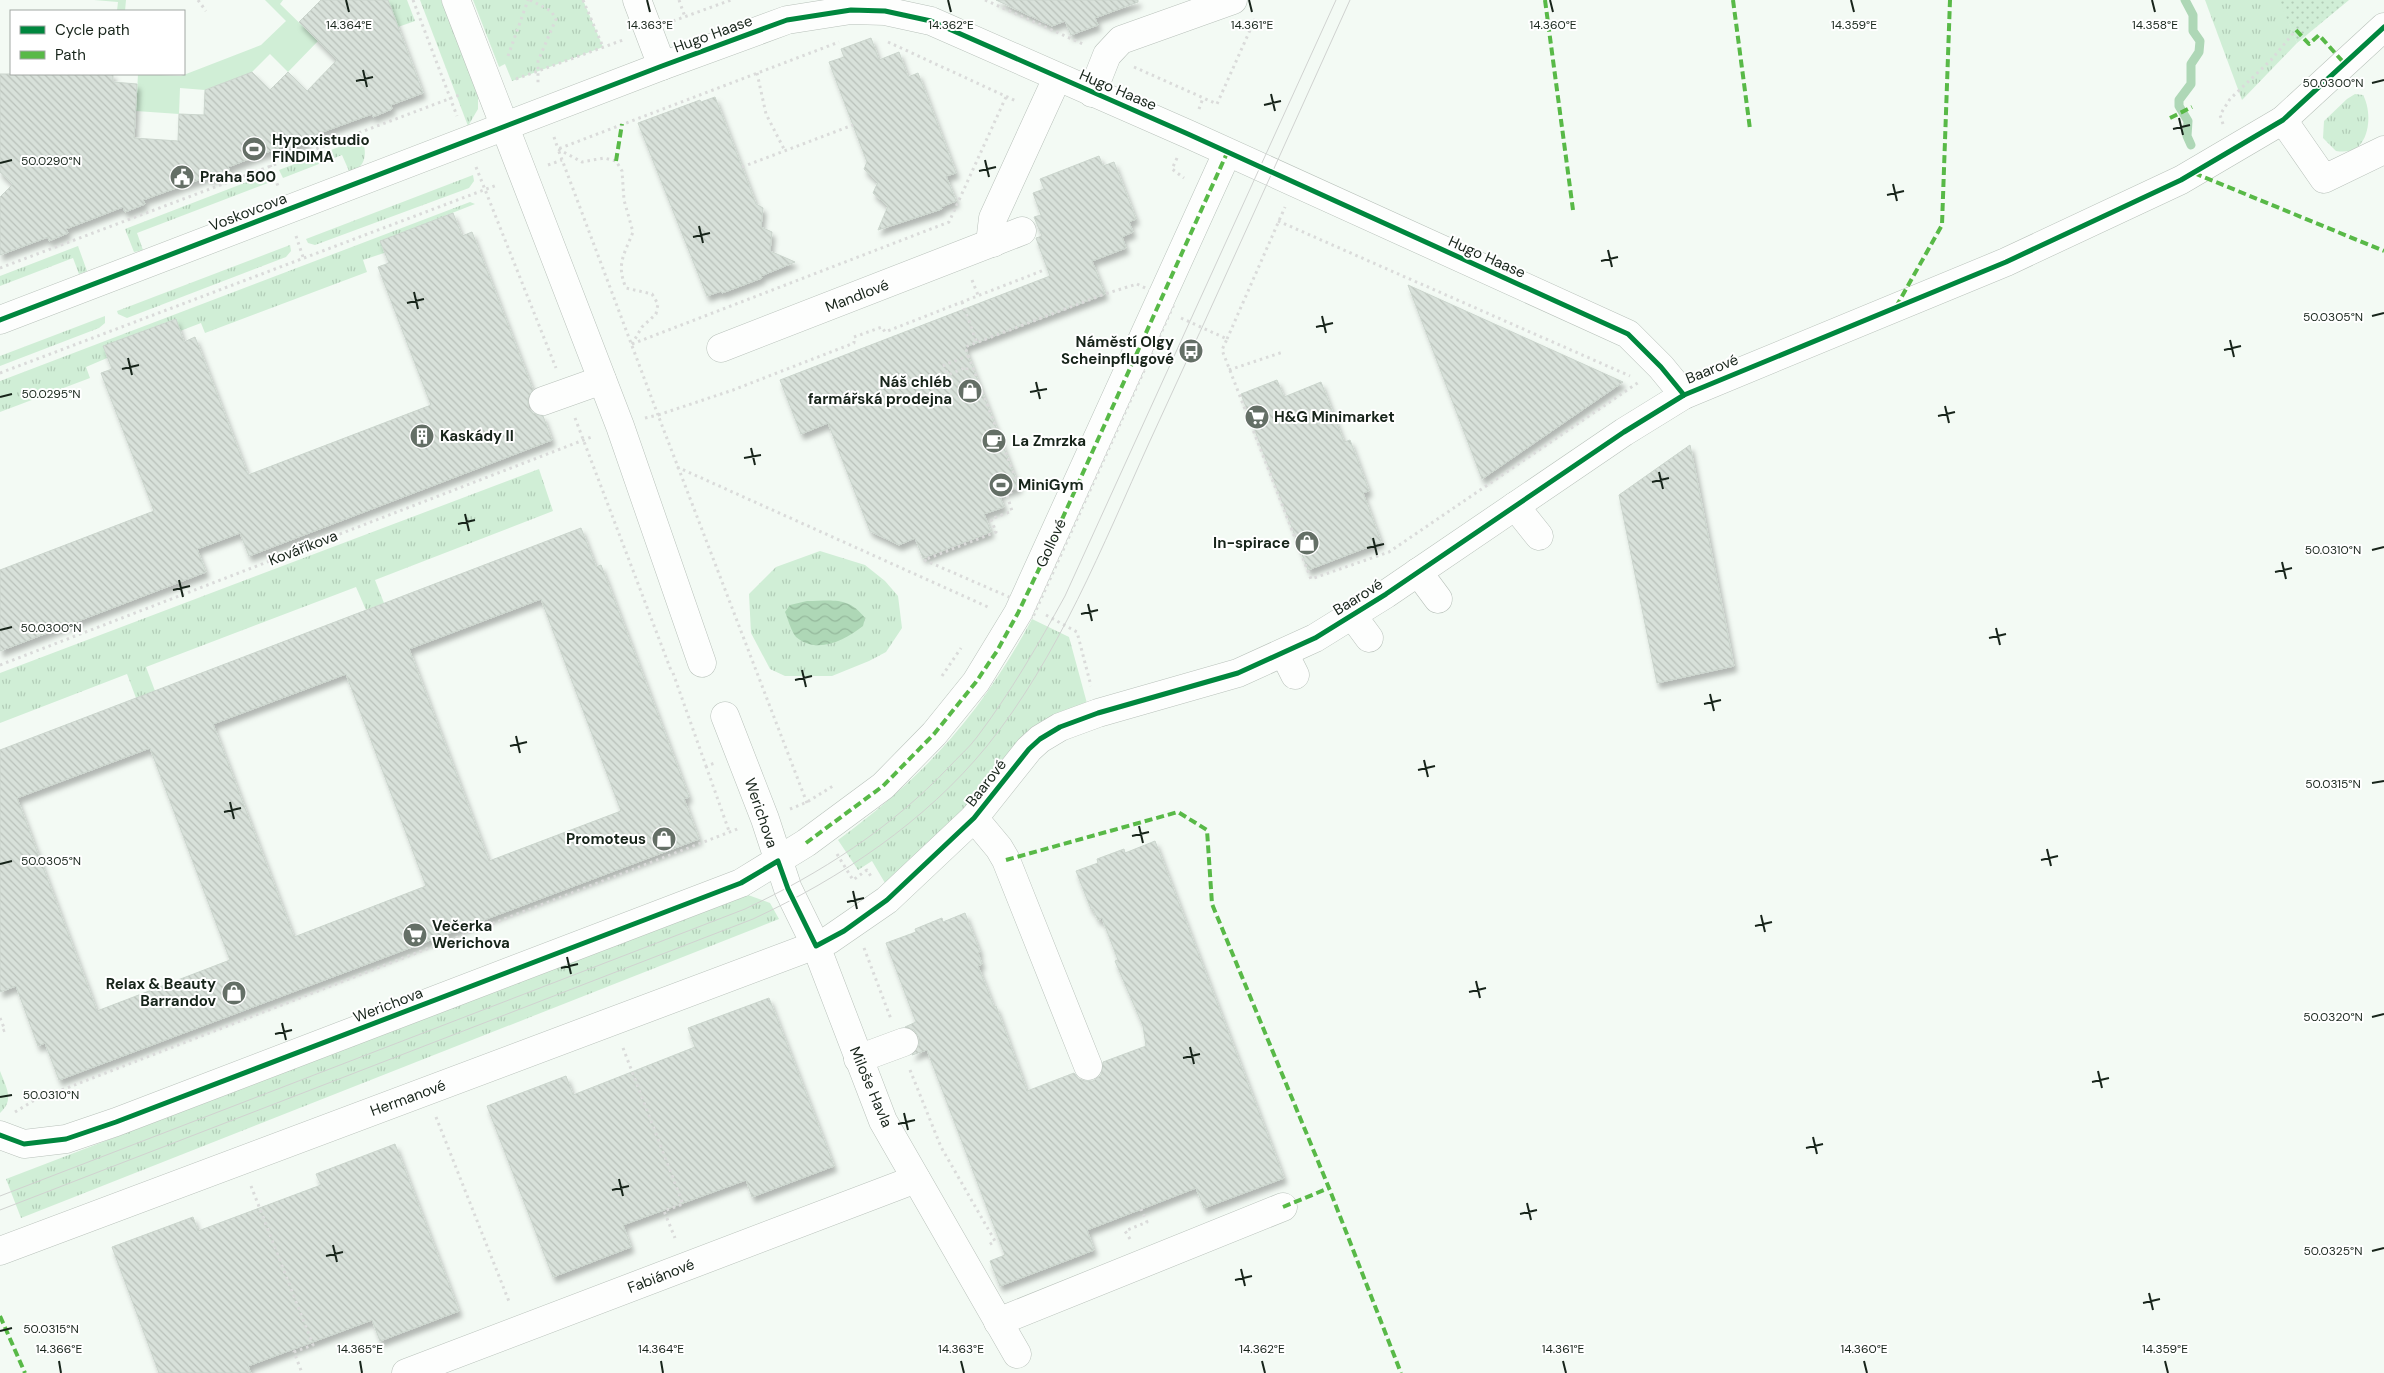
<svg xmlns="http://www.w3.org/2000/svg" width="2384" height="1373" font-family="'DM Sans',sans-serif">
<style>
.grass{fill:url(#grass-tufts)}
.park{fill:url(#park-dots)}
.garden{fill:#d0eed6}
.water{fill:url(#water-waves)}
.lines{fill:none;stroke-linecap:round;stroke-linejoin:round}
.stream{stroke:#aed7b6;stroke-width:9}
.building{fill:url(#building-back-hatch);stroke:#cbd5cd;fill-rule:evenodd;filter:url(#shadow)}
.minor-casing{stroke:#b8c1ba;stroke-width:29}
.path{stroke:#dadbda;stroke-width:3;stroke-dasharray:2.5 4;stroke-linecap:butt}
.minor{stroke:#fdfefd;stroke-width:28}
.tram{stroke:#d0d2d0;stroke-width:1}
.quiet{stroke:#58b947;stroke-width:4;stroke-dasharray:8 4;stroke-linecap:butt}
.cycleway-casing{stroke:#fff;stroke-width:8}
.cycleway{stroke:#00873e;stroke-width:5}
.ticks{fill:none;stroke:#17241a;stroke-width:2}
.labels{text-anchor:middle;stroke-width:4;stroke-linejoin:round;paint-order:stroke}
.street-label{font-size:15px;fill:#17241a;stroke:#fff}
.poi-label{font-size:15px;font-weight:bold;fill:#17241a;stroke:#fff;text-anchor:start}
.ticks-label{font-size:12px;text-anchor:middle;fill:#17241a;stroke:#fff;stroke-width:4;stroke-linejoin:round;paint-order:stroke}
</style>
<defs>
<pattern id="grass-tufts" width="24" height="20" patternUnits="userSpaceOnUse" patternTransform="scale(1.25)"><rect width="24" height="20" fill="#d0eed6"/><path d="M3 7l-1-3M5 7V3M7 7l1-3M15 17l-1-3M17 17v-4M19 17l1-3" fill="none" stroke="#b2ccb7"/></pattern>
<pattern id="park-dots" width="8" height="8" patternUnits="userSpaceOnUse" patternTransform="scale(1.25)"><rect width="8" height="8" fill="#d0eed6"/><path d="M2 2h.1M6 6h.1" fill="none" stroke="#b2ccb7" stroke-width="1.8" stroke-linecap="round"/></pattern>
<pattern id="water-waves" width="16" height="10" patternUnits="userSpaceOnUse" patternTransform="scale(1.25)"><rect width="16" height="10" fill="#aed7b6"/><path d="M0 5q4-4 8 0t8 0" fill="none" stroke="#95b89c"/></pattern>
<pattern id="building-back-hatch" width="6" height="6" patternUnits="userSpaceOnUse" patternTransform="scale(1.25)"><rect width="6" height="6" fill="#d8e1da"/><path d="M-1 5l2 2M0 0l6 6M5-1l2 2" fill="none" stroke="#b9c1ba"/></pattern>
<filter id="shadow"><feDropShadow dx="3" dy="5.5" stdDeviation="2.5" flood-color="#0004"/></filter>
</defs>
<rect width="100%" height="100%" fill="#f3faf4"/>
<!-- grass -->
<g class="grass">
<path d="M388,0h19l8,21 -17,6z"/>
<path d="M420,0h21l37,94v15l-10,17z"/>
<path d="M473,0h110l20,47 -91,34 -7,-17 -6,3z"/>
<path d="M2205,0h75l17,43 -55,57z"/>
<path d="M2355,94l8,1c8,14 8,43 -7,53 -6,4 -13,4 -20,3l-13,-13 1,-17 23,-22z"/>
<path d="M362,138c5,14 5,31 -13,33l-7,-16 -59,23 -4,-8z"/>
<path d="M265,175l3,8 -131,50 6,17 -9,2 -9,-23z"/>
<path d="M473,175l1,6 -5,7 -154,57 -7,-2 -2,-4z"/>
<path d="M470,202l5,2 -94,37 3,12 -21,7 4,12 -162,61 -4,-10 -21,8 -5,-12 -71,27 3,12 -21,9 4,11 -90,34v-31z"/>
<path d="M290,245l1,6 -5,6 -159,61 -9,-4 -1,-3z"/>
<path d="M78,246l9,25 -8,3 -6,-16 -73,28v-10z"/>
<path d="M105,316v7l-6,5 -99,38v-10z"/>
<path d="M539,469l14,42 -178,69 9,23 -18,7 -10,-23 -210,80 9,24 -19,7 -9,-24 -127,49v-50z"/>
<path d="M820,551l45,14 20,16 13,15 4,32 -16,24 -17,9 -37,15h-47l-15,-7 -19,-36 -2,-39 27,-27z"/>
<path d="M1032,619l37,18 19,70 -117,95 -86,81 -13,-22 -14,9 -20,-30c87,-64 143,-126 194,-221z"/>
<path d="M748,895l22,8 9,16 -758,299 -15,-39z"/>
<path d="M0,1071c6,16 15,29 0,42z"/>
</g>
<!-- park -->
<path class="park" d="M2279,0h70l-52,43z"/>
<!-- garden -->
<g class="garden">
<path d="M94,0h32l-1,11h-8l1,-9z"/>
<path d="M265,0h18l-3,4 38,37 -30,31 -18,-18 -18,18 -47,18 -25,-2 -1,26 -43,-3 2,-37 43,2 80,-31 25,-24z"/>
</g>
<!-- water -->
<path class="water" d="M807,601c25,0 41,-5 58,17l-2,8c-18,14 -46,29 -67,11 -5,-6 -8,-18 -11,-25l5,-7z"/>
<g class="lines">
<!-- stream -->
<path class="stream" d="M2185,0l8,15v16l7,10 -1,11 -8,12v20l-12,16v6l9,15 -1,15 4,9"/>
</g>
<!-- building -->
<g class="building">
<path d="M321,0h67l35,93 -32,12 1,4 -19,8 -1,-3 -66,24 2,4 -20,7 -2,-4 -58,22 2,5 -20,7 -1,-3 -66,24 2,4 -20,8 -2,-5 -57,22 2,4 -19,8 -1,-4 -48,18v-58l13,-13 -13,-12v-98h113v8l24,2 -3,54 44,3 1,-27 25,1 1,-25 47,-18 18,18 18,-18 19,19 30,-31 -38,-38z"/>
<path d="M996,0h142v2l-43,16 3,7 -27,10 -6,-14 -13,5z"/>
<path d="M871,38l8,22 20,-8 9,25 10,-4 38,100 -10,3 10,25 -15,6 1,2 -64,21 10,-24 -15,-13 5,-11 -14,-13 3,-7 -38,-100 15,-5 -3,-8z"/>
<path d="M715,97l41,107 7,4 -2,19 11,5 -2,19 25,11 -34,14 1,2 -40,15 -1,-2 -14,5 -69,-173 62,-23 1,2z"/>
<path d="M1099,156l4,10 11,-4 22,57 -7,3 4,10 -11,5 4,11 -34,13 13,33 -140,53 54,140 -20,7 5,13 -20,7 7,18 -68,26 -8,-20 -16,7 -29,-14 -42,-108 -27,11 -21,-54 270,-104 -14,-38 6,-2 -8,-19 7,-2 -8,-22 11,-4 -4,-10z"/>
<path d="M453,213l9,23 10,-4 61,158 -5,8v9l5,6 10,3 9,24 -303,116 -9,-23 -43,16 9,23 -206,79v-81l154,-59 -53,-138 11,-4 -9,-23 73,-27 8,23 11,-5 53,138 183,-70 -53,-138 11,-4 -9,-22z"/>
<path d="M1408,285l215,97 -141,97z"/>
<path d="M1277,380l7,17 37,-15 23,60 6,-2 19,51 -6,2 18,49 -73,28 -67,-176z"/>
<path d="M1690,445l44,221 -77,17 -38,-188z"/>
<path d="M581,528l15,39 5,-2 88,232 -5,2 15,40 -640,241 -14,-37 -7,3 -22,-60 -16,6v-242zM541,599l80,212 -132,50 -80,-212zM346,674l80,212 -132,51 -81,-213zM150,748l80,212 -133,51 -80,-213z"/>
<path d="M1155,841l129,337 -80,30 -8,-20 -109,42 7,20 -94,36 -10,-25 15,-6 -78,-205 -15,5 7,-10v-8l-5,-7 -9,-3 11,-5 -30,-79 30,-11 -1,-3 27,-11 1,4 22,-9 15,39 -2,1 4,11 -4,2 16,41 2,-1 31,85 47,-18 5,6 6,2h8l8,-6 2,-13 43,-16 -3,-20 -28,-65 3,-1 -16,-42 -4,2 -5,-11h-2l-15,-38 22,-8 -1,-4 27,-10 1,4z"/>
<path d="M769,998l65,168 -82,31 -6,-17 -123,45 8,22 -78,30 -66,-171 79,-30 7,19 122,-48 -7,-19z"/>
<path d="M395,1144l64,167 -79,30 -8,-21 -124,46 3,7h-92l-47,-126 81,-30 5,14 123,-46 -5,-11z"/>
</g>
<g class="lines">
<defs>
<g id="minor">
<path d="M456,0l164,426 82,237"/>
<path d="M637,0l25,66"/>
<path d="M1092,93l15,-38 14,-15 112,-40"/>
<path d="M2283,120l41,59 60,-29"/>
<path d="M993,243l-2,-8 2,-17 64,-140"/>
<path d="M0,320l662,-254 125,-46 64,-10 34,1 46,10 257,113 440,200 33,33 23,28"/>
<path d="M721,348l301,-117"/>
<path d="M543,401l59,-21"/>
<path d="M1515,506l24,30"/>
<path d="M1418,572l20,27"/>
<path d="M1352,615l17,23"/>
<path d="M1284,653l11,22"/>
<path d="M725,716l40,103 23,70 28,57 67,175 134,233"/>
<path d="M974,818l25,30 7,12 82,206"/>
<path d="M858,1059l46,-17"/>
<path d="M0,1135l24,9 42,-5 50,-17 625,-239 65,-40 77,-57 51,-52 42,-52 42,-69 209,-460"/>
<path d="M0,1251l829,-311 58,-40 87,-82 55,-69 11,-10 20,-12 38,-14 140,-40 77,-35 71,-44 238,-162 60,-37 322,-133 175,-82 102,-60 101,-93"/>
<path d="M998,1322l285,-115"/>
<path d="M406,1373l510,-194"/>
</g>
</defs>
<!-- minor casing -->
<use href="#minor" class="minor-casing"/>
<!-- path -->
<g class="path">
<path d="M198,0l8,11"/>
<path d="M413,0l44,116"/>
<path d="M530,0l21,11 5,8 -18,42v23"/>
<path d="M583,0l20,47"/>
<path d="M679,0l6,17"/>
<path d="M985,0l98,44"/>
<path d="M673,21l58,-21"/>
<path d="M888,42l128,59"/>
<path d="M508,56l20,-56"/>
<path d="M1134,67l83,37 38,-85"/>
<path d="M757,73l9,41 19,37"/>
<path d="M516,79l107,-39"/>
<path d="M1199,109l4,-11"/>
<path d="M2223,124l-3,-9 10,-16 41,-39 25,-30"/>
<path d="M554,137l4,12 24,13 22,-4 12,3 6,10 2,29 9,32c-9,23 -17,32 -7,56l26,6 6,10 -2,10 -14,13 -10,17"/>
<path d="M1177,158l-5,11 12,9"/>
<path d="M270,165l8,21"/>
<path d="M548,165l14,-5"/>
<path d="M476,167l80,201"/>
<path d="M742,167l111,-42"/>
<path d="M1278,221l352,155"/>
<path d="M296,236l7,21"/>
<path d="M0,268l462,-174"/>
<path d="M972,280l6,15"/>
<path d="M1137,284l38,18 -143,317 -9,-16 -99,-43 72,-28 -5,-13 21,-8 -5,-16 12,-8 -54,-140 140,-53z"/>
<path d="M962,302l15,41"/>
<path d="M1181,318l46,21 -5,11 89,229 78,-27 250,-170"/>
<path d="M1227,339l58,-132"/>
<path d="M632,344l317,-122 57,-125"/>
<path d="M967,370v-3l-19,8 -4,-10 24,-9"/>
<path d="M1229,370l54,-18"/>
<path d="M0,373l497,-188"/>
<path d="M575,418l97,255"/>
<path d="M645,418l13,-3 -100,-266 281,-107"/>
<path d="M677,467l311,140"/>
<path d="M1046,615l31,17 14,54"/>
<path d="M0,665l594,-229"/>
<path d="M673,673l33,93 9,-3"/>
<path d="M942,676l19,-28"/>
<path d="M706,766l23,65"/>
<path d="M807,803l-149,-388 75,-25 121,-47v-6l28,-10 3,5 159,-62"/>
<path d="M790,809l17,-7 26,-16"/>
<path d="M837,854l16,26 14,-10 5,8"/>
<path d="M864,948l27,71"/>
<path d="M0,1018l5,12 -5,2"/>
<path d="M623,1048l60,156 -19,7 11,27"/>
<path d="M910,1070l31,77 54,94 -8,5"/>
<path d="M15,1112l18,-11 707,-273"/>
<path d="M436,1117l74,187"/>
<path d="M251,1186l62,159 -19,7 8,21"/>
<path d="M1130,1239l-5,-8 22,-9 -6,-13"/>
</g>
<!-- minor -->
<use href="#minor" class="minor"/>
<!-- tram -->
<g class="tram">
<path d="M0,1196l745,-287c76,-36 145,-80 204,-142 9,-10 20,-19 28,-30 34,-45 61,-92 88,-141l271,-596"/>
<path d="M0,1210l753,-291c88,-41 172,-97 234,-173 71,-88 116,-201 162,-303 68,-147 134,-295 201,-443"/>
</g>
<!-- quiet -->
<g class="quiet">
<path d="M1545,0l28,210"/>
<path d="M1733,0l17,129"/>
<path d="M2296,30l13,14 10,-9 25,28"/>
<path d="M2170,118l22,-11"/>
<path d="M616,161l6,-37"/>
<path d="M2194,173l190,78"/>
<path d="M1896,307l46,-82 8,-225"/>
<path d="M806,843l77,-57 51,-52 42,-52 21,-31 21,-38 32,-67 177,-393"/>
<path d="M1006,860l172,-48 29,18 5,74 117,284 72,185"/>
<path d="M1283,1207l46,-19"/>
<path d="M0,1316l25,57"/>
</g>
<defs>
<g id="cycleway">
<path d="M0,320l662,-254 125,-46 64,-10 34,1 46,10 257,113 440,200 33,33 23,28"/>
<path d="M0,1135l24,9 42,-5 50,-17 625,-239 37,-22 10,28 28,57 28,-15 43,-31 87,-82 55,-69 11,-10 20,-12 38,-14 140,-40 77,-35 71,-44 238,-162 60,-37 322,-133 175,-82 102,-60 101,-93"/>
</g>
</defs>
<!-- cycleway casing -->
<use href="#cycleway" class="cycleway-casing"/>
<!-- cycleway -->
<use href="#cycleway" class="cycleway"/>
</g>
<!-- ticks -->
<path class="ticks" d="M346,0l3,12M647,0l3,12M948,0l3,12M1249,0l3,12M1550,0l3,12M1851,0l3,12M2152,0l3,12M363,70l4,17M356,81l17,-4M2372,83l12,-3M1271,94l4,17M1264,105l17,-4M2179,118l4,17M2173,129l17,-4M985,160l4,17M0,163l12,-3M979,171l17,-4M1893,184l4,17M1887,195l17,-4M699,226l4,17M693,237l17,-4M1608,250l4,17M1601,261l17,-4M414,292l4,17M407,303l17,-4M1322,316l4,17M2372,316l12,-3M1316,327l17,-4M2230,340l4,17M2224,350l17,-4M128,358l4,17M122,369l17,-4M1036,382l4,17M1030,392l17,-3M0,397l12,-3M1945,406l4,17M1938,416l17,-4M751,448l4,17M744,458l17,-3M1659,472l4,17M1652,482l17,-4M465,514l4,17M458,524l17,-4M1373,538l4,17M1367,548l17,-4M2372,550l12,-3M2282,562l4,17M2275,572l17,-4M179,580l4,17M173,590l17,-4M1088,604l4,17M1081,614l17,-4M1996,628l4,17M0,630l12,-3M1989,638l17,-4M802,670l4,17M795,680l17,-4M1710,694l4,17M1704,704l17,-4M516,736l4,17M510,746l17,-4M1424,760l4,17M1418,770l17,-4M2372,783l12,-2M230,802l4,17M224,812l17,-4M1139,826l4,17M1132,836l17,-4M2047,849l4,17M2041,860l17,-4M0,864l12,-3M853,891l4,18M847,902l17,-4M1761,915l4,17M1755,926l17,-4M567,957l4,17M561,968l17,-4M1476,981l4,17M1469,992l17,-4M2372,1017l12,-3M282,1023l4,17M275,1034l17,-4M1190,1047l4,17M1183,1058l17,-4M2098,1071l4,17M2092,1082l17,-4M0,1097l12,-2M904,1113l4,17M898,1124l17,-4M1813,1137l4,17M1806,1148l17,-4M619,1179l4,17M612,1190l17,-4M1527,1203l4,17M1520,1214l17,-4M333,1245l4,17M2372,1251l12,-3M326,1256l17,-4M1241,1269l4,17M1235,1280l17,-4M2149,1293l4,17M2143,1303l17,-4M0,1331l12,-3M59,1361l2,12M360,1361l2,12M661,1361l2,12M961,1361l3,12M1262,1361l3,12M1563,1361l3,12M1864,1361l3,12M2165,1361l3,12"/>
<!-- icons -->
<defs>
<symbol id="stadium-disc" viewBox="-11 -11 22 22"><circle r="9.5" fill="#646f66" stroke="#fff"/><path d="M0-5a6.5 5 0 1 0 0 10a6.5 5 0 1 0 0-10ZM-3.5-1.8h7v3.6h-7Z" fill="#fff"/></symbol>
<symbol id="civic-disc" viewBox="-11 -11 22 22"><circle r="9.5" fill="#646f66" stroke="#fff"/><path d="M-.6-6.5H3V-4.5H.6V-3L4-1V1h2V6H-6V1h2V-1L-.6-3ZM-1.2 2.5V6h2.4V2.5Z" fill="#fff"/></symbol>
<symbol id="bus-disc" viewBox="-11 -11 22 22"><circle r="9.5" fill="#646f66" stroke="#fff"/><path d="M-5-6H5V4H4V6H2V4H-2V6H-4V4H-5ZM-3.5-4V0h7V-4ZM-3.5 1.2v1.5H-2V1.2ZM2 1.2v1.5H3.5V1.2Z" fill="#fff"/></symbol>
<symbol id="shop-disc" viewBox="-11 -11 22 22"><circle r="9.5" fill="#646f66" stroke="#fff"/><path d="M-5-2.5h2.3a2.7 3.5 0 0 1 5.4 0H5L5.5 6h-11ZM-1.5-2.5h3a1.5 2.3 0 0 0-3 0Z" fill="#fff"/></symbol>
<symbol id="supermarket-disc" viewBox="-11 -11 22 22"><circle r="9.5" fill="#646f66" stroke="#fff"/><path d="M-6-5.5h2.5l.6 2H6L4.5 2H-2.5L-4.4-4H-6ZM-1.5 3.2a1.3 1.3 0 1 0 .1 0ZM3 3.2a1.3 1.3 0 1 0 .1 0Z" fill="#fff"/></symbol>
<symbol id="building-disc" viewBox="-11 -11 22 22"><circle r="9.5" fill="#646f66" stroke="#fff"/><path d="M-4-6H4V6H1V3H-1V6H-4ZM-2.5-4.3h1.7v1.8h-1.7ZM.8-4.3h1.7v1.8H.8ZM-2.5-1h1.7V.8h-1.7ZM.8-1h1.7V.8H.8Z" fill="#fff"/></symbol>
<symbol id="cafe-disc" viewBox="-11 -11 22 22"><circle r="9.5" fill="#646f66" stroke="#fff"/><path d="M-5.5-4.5H6V0H3Q3 3.5 0 3.5H-2.5Q-5.5 3.5-5.5 0ZM3-3.2v2h1.7v-2ZM-6 4.5H4V6H-6Z" fill="#fff"/></symbol>
</defs>
<g fill-rule="evenodd">
<use href="#stadium-disc" x="240" y="135" width="28" height="28"/>
<use href="#civic-disc" x="168" y="163" width="28" height="28"/>
<use href="#bus-disc" x="1177" y="337" width="28" height="28"/>
<use href="#shop-disc" x="956" y="377" width="28" height="28"/>
<use href="#supermarket-disc" x="1243" y="403" width="28" height="28"/>
<use href="#building-disc" x="408" y="422" width="28" height="28"/>
<use href="#cafe-disc" x="980" y="427" width="28" height="28"/>
<use href="#stadium-disc" x="987" y="471" width="28" height="28"/>
<use href="#shop-disc" x="1293" y="529" width="28" height="28"/>
<use href="#shop-disc" x="650" y="825" width="28" height="28"/>
<use href="#supermarket-disc" x="401" y="921" width="28" height="28"/>
<use href="#shop-disc" x="220" y="979" width="28" height="28"/>
</g>
<g class="labels">
<!-- street labels -->
<g class="street-label">
<text transform="translate(713 34) rotate(-20)" y="5">Hugo Haase</text>
<text transform="translate(1118 90) rotate(23)" y="5">Hugo Haase</text>
<text transform="translate(248 212) rotate(-21)" y="5">Voskovcova</text>
<text transform="translate(1487 257) rotate(24)" y="5">Hugo Haase</text>
<text transform="translate(857 296) rotate(-21)" y="5">Mandlové</text>
<text transform="translate(1712 369) rotate(-22)" y="5">Baarové</text>
<text transform="translate(1051 543) rotate(-65)" y="5">Gollové</text>
<text transform="translate(303 548) rotate(-21)" y="5">Kováříkova</text>
<text transform="translate(1358 597) rotate(-32)" y="5">Baarové</text>
<text transform="translate(986 783) rotate(-52)" y="5">Baarové</text>
<text transform="translate(761 813) rotate(71)" y="5">Werichova</text>
<text transform="translate(388 1005) rotate(-21)" y="5">Werichova</text>
<text transform="translate(871 1087) rotate(67)" y="5">Miloše Havla</text>
<text transform="translate(408 1098) rotate(-20)" y="5">Hermanové</text>
<text transform="translate(661 1276) rotate(-21)" y="5">Fabiánové</text>
</g>
<!-- poi labels -->
<g class="poi-label">
<text x="272" y="145">Hypoxistudio<tspan x="272" dy="17">FINDIMA</tspan></text>
<text x="200" y="182">Praha 500</text>
<text x="1174" y="347" text-anchor="end">Náměstí Olgy<tspan x="1174" dy="17">Scheinpflugové</tspan></text>
<text x="952" y="387" text-anchor="end">Náš chléb<tspan x="952" dy="17">farmářská prodejna</tspan></text>
<text x="1274" y="422">H&amp;G Minimarket</text>
<text x="440" y="441">Kaskády II</text>
<text x="1012" y="446">La Zmrzka</text>
<text x="1018" y="490">MiniGym</text>
<text x="1290" y="548" text-anchor="end">In-spirace</text>
<text x="646" y="844" text-anchor="end">Promoteus</text>
<text x="432" y="931">Večerka<tspan x="432" dy="17">Werichova</tspan></text>
<text x="216" y="989" text-anchor="end">Relax &amp; Beauty<tspan x="216" dy="17">Barrandov</tspan></text>
</g>
</g>
<g class="ticks-label">
<text x="349" y="29">14.364°E</text>
<text x="650" y="29">14.363°E</text>
<text x="951" y="29">14.362°E</text>
<text x="1252" y="29">14.361°E</text>
<text x="1553" y="29">14.360°E</text>
<text x="1854" y="29">14.359°E</text>
<text x="2155" y="29">14.358°E</text>
<text x="2333" y="87">50.0300°N</text>
<text x="51" y="165">50.0290°N</text>
<text x="2333" y="321">50.0305°N</text>
<text x="51" y="398">50.0295°N</text>
<text x="2333" y="554">50.0310°N</text>
<text x="51" y="632">50.0300°N</text>
<text x="2333" y="788">50.0315°N</text>
<text x="51" y="865">50.0305°N</text>
<text x="2333" y="1021">50.0320°N</text>
<text x="51" y="1099">50.0310°N</text>
<text x="2333" y="1255">50.0325°N</text>
<text x="51" y="1333">50.0315°N</text>
<text x="59" y="1353">14.366°E</text>
<text x="360" y="1353">14.365°E</text>
<text x="661" y="1353">14.364°E</text>
<text x="961" y="1353">14.363°E</text>
<text x="1262" y="1353">14.362°E</text>
<text x="1563" y="1353">14.361°E</text>
<text x="1864" y="1353">14.360°E</text>
<text x="2165" y="1353">14.359°E</text>
</g>
<!-- legend -->
<rect x="10" y="10" width="175" height="65" fill="#ffffff" stroke="#a2a7a3"/>
<rect x="20" y="26" width="25" height="8" fill="#00873e" stroke="#a2a7a3"/>
<text x="55" y="35" font-size="15" fill="#17241a">Cycle path</text>
<rect x="20" y="51" width="25" height="8" fill="#58b947" stroke="#a2a7a3"/>
<text x="55" y="60" font-size="15" fill="#17241a">Path</text>
</svg>
